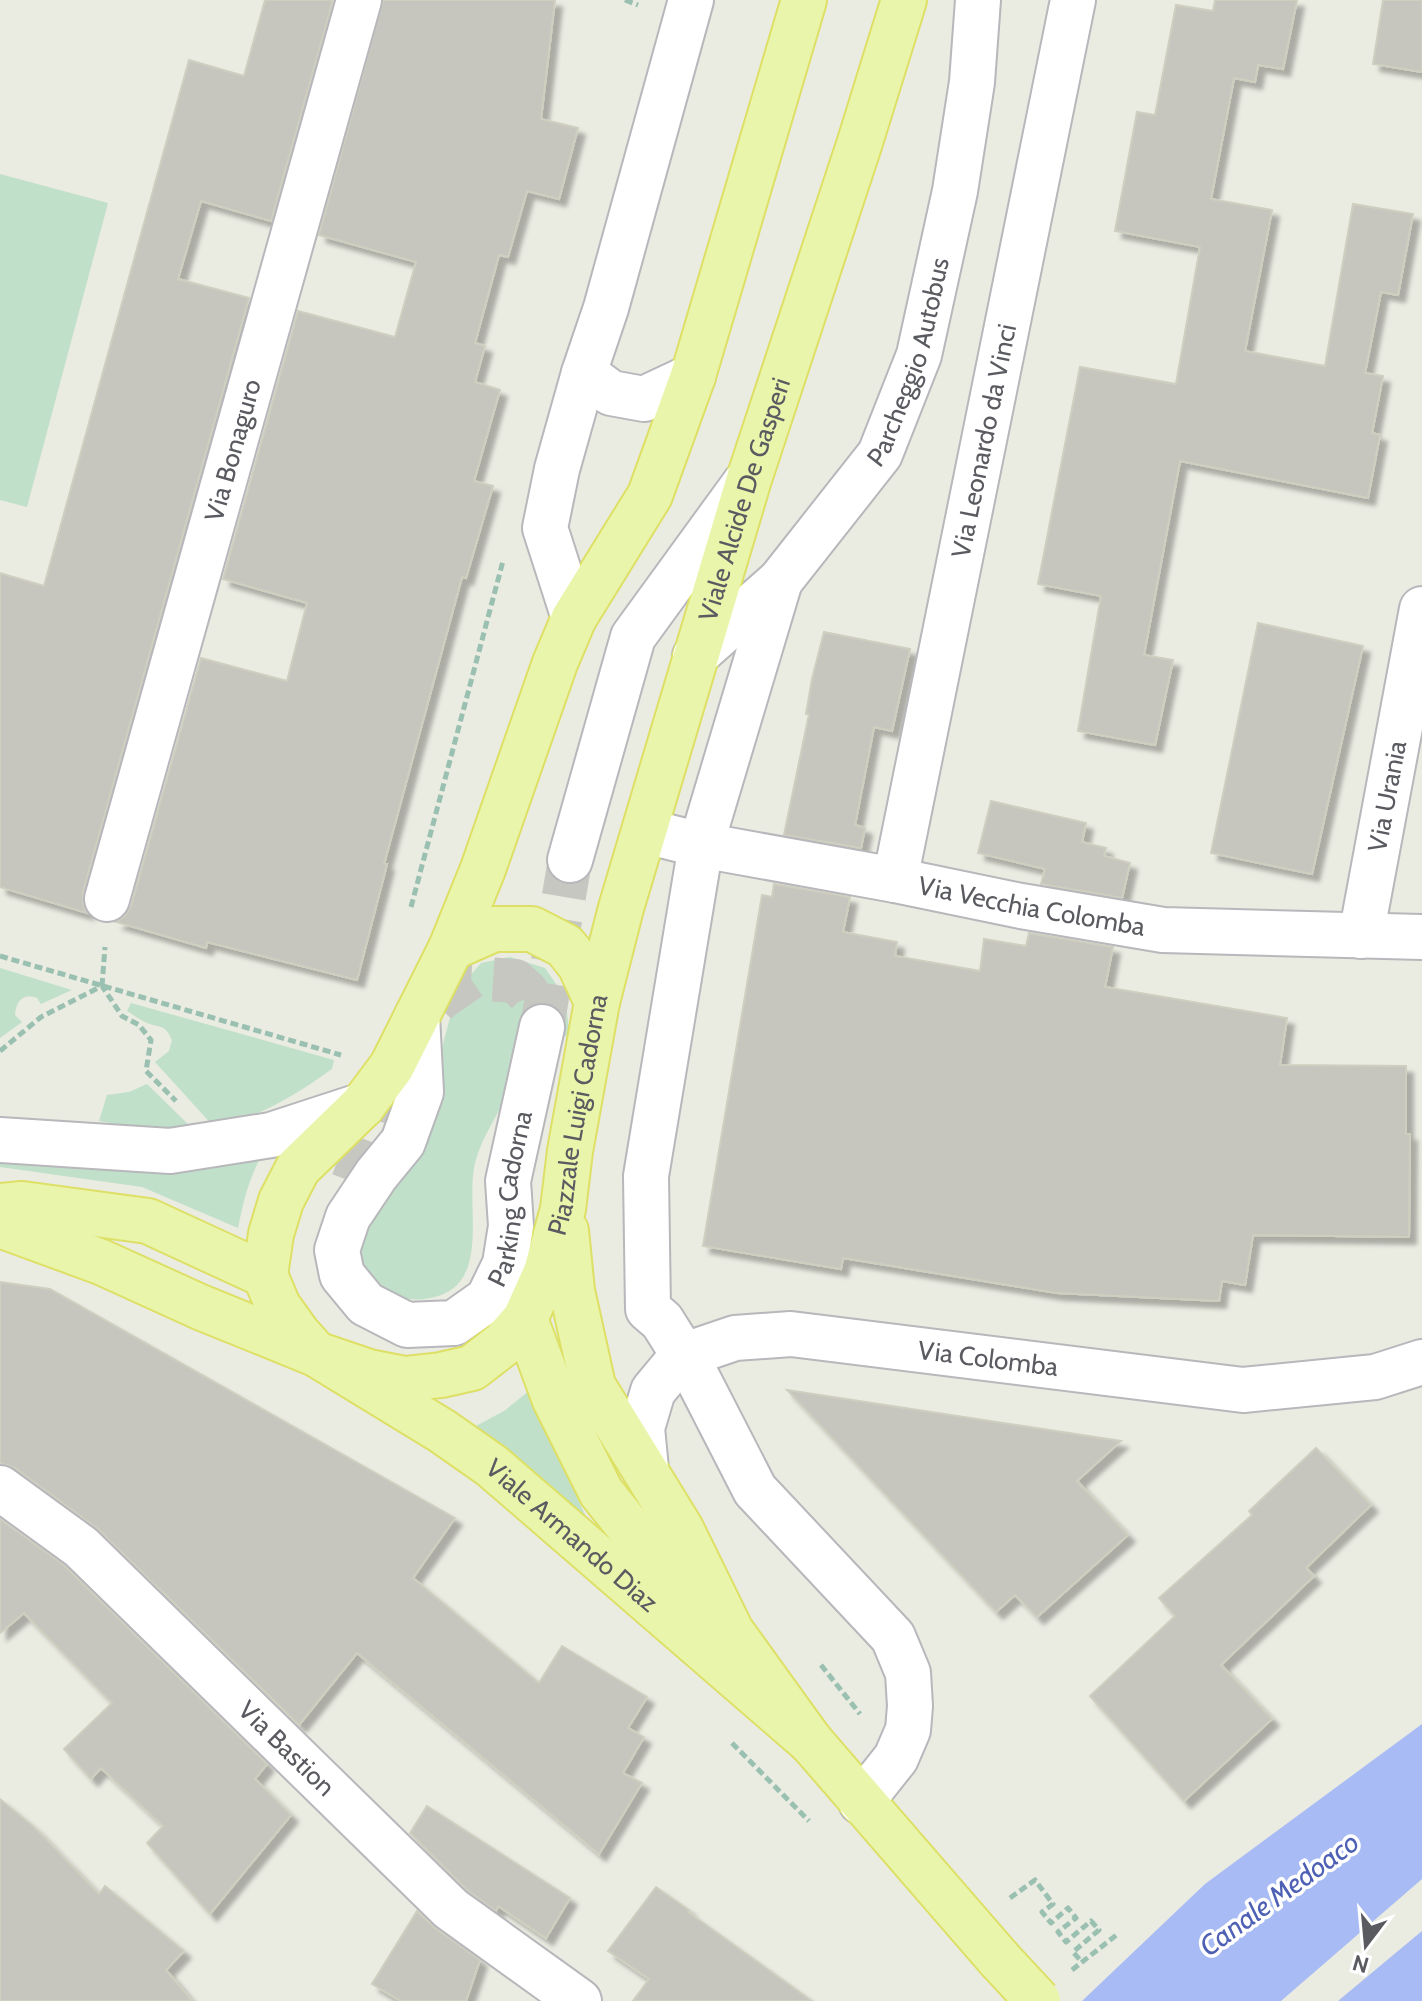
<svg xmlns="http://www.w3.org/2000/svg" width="1422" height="2001" font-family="Cabin,sans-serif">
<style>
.green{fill:#c0e0ca}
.water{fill:#a8bbf4}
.building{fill:#c6c6be;stroke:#cfcfc0;stroke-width:2;filter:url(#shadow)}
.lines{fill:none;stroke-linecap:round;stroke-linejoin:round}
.minor-tunnel{stroke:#c6c7c1;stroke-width:44;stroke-dasharray:44 22;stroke-linecap:butt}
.minor-casing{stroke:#b7b7bc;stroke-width:48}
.major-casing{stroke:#dde065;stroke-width:48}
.path{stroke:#9ac0b1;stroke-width:5;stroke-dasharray:8 4;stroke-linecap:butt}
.minor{stroke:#fff;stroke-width:44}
.major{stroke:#eaf5ac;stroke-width:44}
.major-bridge-casing{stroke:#dde065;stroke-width:48;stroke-linecap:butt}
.major-bridge{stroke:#eaf5ac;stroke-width:44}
.labels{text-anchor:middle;stroke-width:7;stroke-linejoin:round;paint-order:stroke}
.street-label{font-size:26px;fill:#5a5b60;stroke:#fff}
.water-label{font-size:28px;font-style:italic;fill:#4e60b4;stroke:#fff}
</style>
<defs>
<filter id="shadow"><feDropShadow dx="7" dy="7" stdDeviation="2" flood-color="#0004"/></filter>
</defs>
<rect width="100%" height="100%" fill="#eaebe1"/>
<!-- green -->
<g class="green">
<path d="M0,174l108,29 -81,304 -27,-7z"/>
<path d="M510,957l35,11 20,29 5,40 -44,-10c-5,19 -9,39 -15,58 -10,27 -29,50 -36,78 -10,40 15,114 -34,132 -13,5 -29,6 -42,2 -25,-10 -39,-25 -46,-51l86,-187 18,-68 24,-28z"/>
<path d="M0,968l72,22 -31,14 -4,-6c-15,-5 -21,4 -22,17l7,7 -22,16z"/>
<path d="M131,1003l203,57 -2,9c-39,28 -70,46 -117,59l-60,-66 14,-11 3,-11c-8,-18 -13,-11 -27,-18 -6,-3 -12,-7 -18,-11z"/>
<path d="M147,1084l47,46 -45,-1 -50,-8 8,-26 22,-3z"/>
<path d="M267,1147c-17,26 -23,51 -29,81l-96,-41 -142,-20v-19z"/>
<path d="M529,1391l57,126 -112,-90 30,-16z"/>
</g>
<!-- water -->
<g class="water">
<path d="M1422,1724v155l-141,122h-199l123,-117z"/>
<path d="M1422,1931v70h-84z"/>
</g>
<!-- building -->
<g class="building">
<path d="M265,0h68l-62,221 -70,-20 -23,78 71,19 -166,594v12l4,9 -87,-26v-314l44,13 145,-526 55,16z"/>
<path d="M383,0h172l-14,119 37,9 -19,71 -32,-8 -19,66 -9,-2 -24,88 10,3 -10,36 25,8 -26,91 19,5 -27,92 -4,-1 -78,287h3l-30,116 -150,-38 -1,6 -90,-26 9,-6 6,-10 70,-248 86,23 20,-78 -84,-24 75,-268 97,26 21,-75 -97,-27z"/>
<path d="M1215,0h82l-14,69 -25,-4 -3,17 -21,-4 -23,121 61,11 -27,141 80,15 28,-162 60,10 -15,81 -17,-3 -16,81 18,3 -11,57 8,2 -12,63 -188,-37 -36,194 29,5 -18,85 -77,-14 23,-135 -63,-12 42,-217 96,17 24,-137 -85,-16 22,-119 18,3 21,-110 37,6z"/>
<path d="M1383,0h39v72l-49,-8z"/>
<path d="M1258,623l105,23 -51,228 -101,-21z"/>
<path d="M824,632l86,17 -18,82 -18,-4 -19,98 10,3 -4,20 -77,-13 25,-121h-3l6,-35z"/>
<path d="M991,801l95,22 -4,19 24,6 -2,8 26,7 -8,35 -81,-14 4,-15 -67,-16z"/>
<path d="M774,884l76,13 -7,35 54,10 -2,14 85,15 4,-32 42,7 3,-13 84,14 -8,40 182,31 -7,47 126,1v68h4l-1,103 -156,-2 -8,50 -23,-4 -3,20 -162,-8 -214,-35 -2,11 -138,-23 59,-351 10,2z"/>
<path d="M0,1282l50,7 405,229 -42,60 126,105 23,-37 85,51 -19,31 16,9 -21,36 19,10 -43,71 -242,-201 -58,72 -201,-196 -83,-61 -15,-5z"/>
<path d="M787,1390l334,51 -44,40 51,54 -91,82 -22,-22 -19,17z"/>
<path d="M1316,1448l55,57 -65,63 8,8 -93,89 51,54 -88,82 -94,-105 85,-80 -16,-18 93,-83 -3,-4z"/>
<path d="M0,1519l65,47 202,198 -12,15 36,36 -81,99 -63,-71 16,-17 -62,-58 -10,11 -27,-30 48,-46 -88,-90 -24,20z"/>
<path d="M0,1799l34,28 65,67 6,-8 79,65 -18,19 26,31h-192z"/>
<path d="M427,1806l143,92 -24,40 -48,-32 -2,5 -29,-21 -57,-57z"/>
<path d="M656,1887l33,23 -1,2 124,89h-179l16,-22 -41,-28z"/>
<path d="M417,1911l19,18 44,31 -14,41h-65l-29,-17z"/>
</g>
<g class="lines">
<!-- minor-tunnel -->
<g class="minor-tunnel">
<path d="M542,1027l28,-167"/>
<path d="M353,1182l28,-75 45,-94 15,-15 29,-20 45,3 12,11 15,35"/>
</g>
<defs>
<g id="minor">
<path d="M691,0l-85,308 -22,65 27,20 33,6 49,-23"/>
<path d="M780,581l-79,264 -55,331 2,133 14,12 34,54 59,115 138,147 15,36 2,33 -2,24 -12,28 -35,44"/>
<path d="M574,618l-29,-90 12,-59 27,-96"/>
<path id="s1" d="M695,656l85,-75 100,-127 39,-99 36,-164 17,-109 6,-82"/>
<path id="s2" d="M645,831l56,14 194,35 126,26 142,24 259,7"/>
<path d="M570,860l63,-223 112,-154"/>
<path id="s3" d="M895,880l178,-880"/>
<path id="s4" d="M107,899l252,-899"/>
<path id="s5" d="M1361,936l61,-327"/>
<path id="s6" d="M417,1016l4,76 -18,50 -27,33 -28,42 -11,33 5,25 24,29 41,21 47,-2 34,-24 17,-35 6,-38 -3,-45 34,-154"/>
<path d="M0,1140l170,11 101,-16 92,-30"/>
<path id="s7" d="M646,1469l-4,-41 11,-37 29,-35 53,-18 56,-4 452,56 132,-13 47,-15"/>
<path id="s8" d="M0,1488l81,59 370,362 128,92"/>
</g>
<g id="major">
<path id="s9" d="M804,0l-111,376 -43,119 -76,123 -19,45 -72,206 -32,79 -59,118 -29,39 -65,63 -17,33 -10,33 -6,41 13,31 20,28 18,20 53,18 36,7 36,-4 31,-7 31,-24 22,-25 21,-47 17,-63 7,-58 27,-149 24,-94 128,-429 111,-337 44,-142"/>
<path d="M451,948l43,-19h38l33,17 15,19 17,37"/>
<path d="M0,1206l22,-2 126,17 117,54"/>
<path id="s10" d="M0,1225l101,37 99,45 116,47 126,77 50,35 319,276"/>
<path d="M566,1231l6,60 21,95 88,143 50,102 80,111 188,217"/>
<path d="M525,1319l30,81 46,92 58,73 56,51"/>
</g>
</defs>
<!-- minor casing -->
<use href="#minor" class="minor-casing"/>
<!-- major casing -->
<use href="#major" class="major-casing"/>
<!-- path -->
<g class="path">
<path d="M625,0l13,5"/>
<path d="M411,907l92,-346"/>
<path d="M0,956l341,99"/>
<path d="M102,986l3,-39"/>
<path d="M0,1051l41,-34 61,-31 20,30 17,9 12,15 -5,31 30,30"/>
<path d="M821,1665l39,49"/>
<path d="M732,1743l77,78"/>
<path d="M1010,1898l25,-18 18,24 -11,8 9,11 17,-15 8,10 -18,14 8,10 25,-21 8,9 -26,22 9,10"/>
<path d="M1072,1970l47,-37"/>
</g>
<!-- minor -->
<use href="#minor" class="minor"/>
<!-- major -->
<use href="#major" class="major"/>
<defs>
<path id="major-bridge" d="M999,1959l39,42"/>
</defs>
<!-- major-bridge casing -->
<use href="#major-bridge" class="major-bridge-casing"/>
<!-- major-bridge -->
<use href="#major-bridge" class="major-bridge"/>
</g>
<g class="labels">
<!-- street labels -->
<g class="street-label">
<text dy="9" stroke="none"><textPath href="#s1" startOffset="372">Parcheggio Autobus</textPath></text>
<text dy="9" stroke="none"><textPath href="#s3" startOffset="448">Via Leonardo da Vinci</textPath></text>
<text dy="9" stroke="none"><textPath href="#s4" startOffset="466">Via Bonaguro</textPath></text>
<text dy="9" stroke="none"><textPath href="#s9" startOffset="2578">Viale Alcide De Gasperi</textPath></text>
<text dy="9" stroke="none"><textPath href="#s5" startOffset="142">Via Urania</textPath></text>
<text dy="9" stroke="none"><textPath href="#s2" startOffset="394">Via Vecchia Colomba</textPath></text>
<text dy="9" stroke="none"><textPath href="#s9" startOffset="1940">Piazzale Luigi Cadorna</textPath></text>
<text dy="9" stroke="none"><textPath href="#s6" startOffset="560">Parking Cadorna</textPath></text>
<text dy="9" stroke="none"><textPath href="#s7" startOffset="436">Via Colomba</textPath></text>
<text dy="9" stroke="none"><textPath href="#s10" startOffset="656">Viale Armando Diaz</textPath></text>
<text dy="9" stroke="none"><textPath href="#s8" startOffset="388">Via Bastion</textPath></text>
</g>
<!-- water labels -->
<g class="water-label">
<text transform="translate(1279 1894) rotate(-36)" y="10">Canale Medoaco</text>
</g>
</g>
<!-- north arrow -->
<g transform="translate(1366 1945) rotate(196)" stroke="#ffffff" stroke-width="6" paint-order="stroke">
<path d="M0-6L14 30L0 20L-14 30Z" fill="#5a5b60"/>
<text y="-12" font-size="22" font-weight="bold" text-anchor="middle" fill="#5a5b60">N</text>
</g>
</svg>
